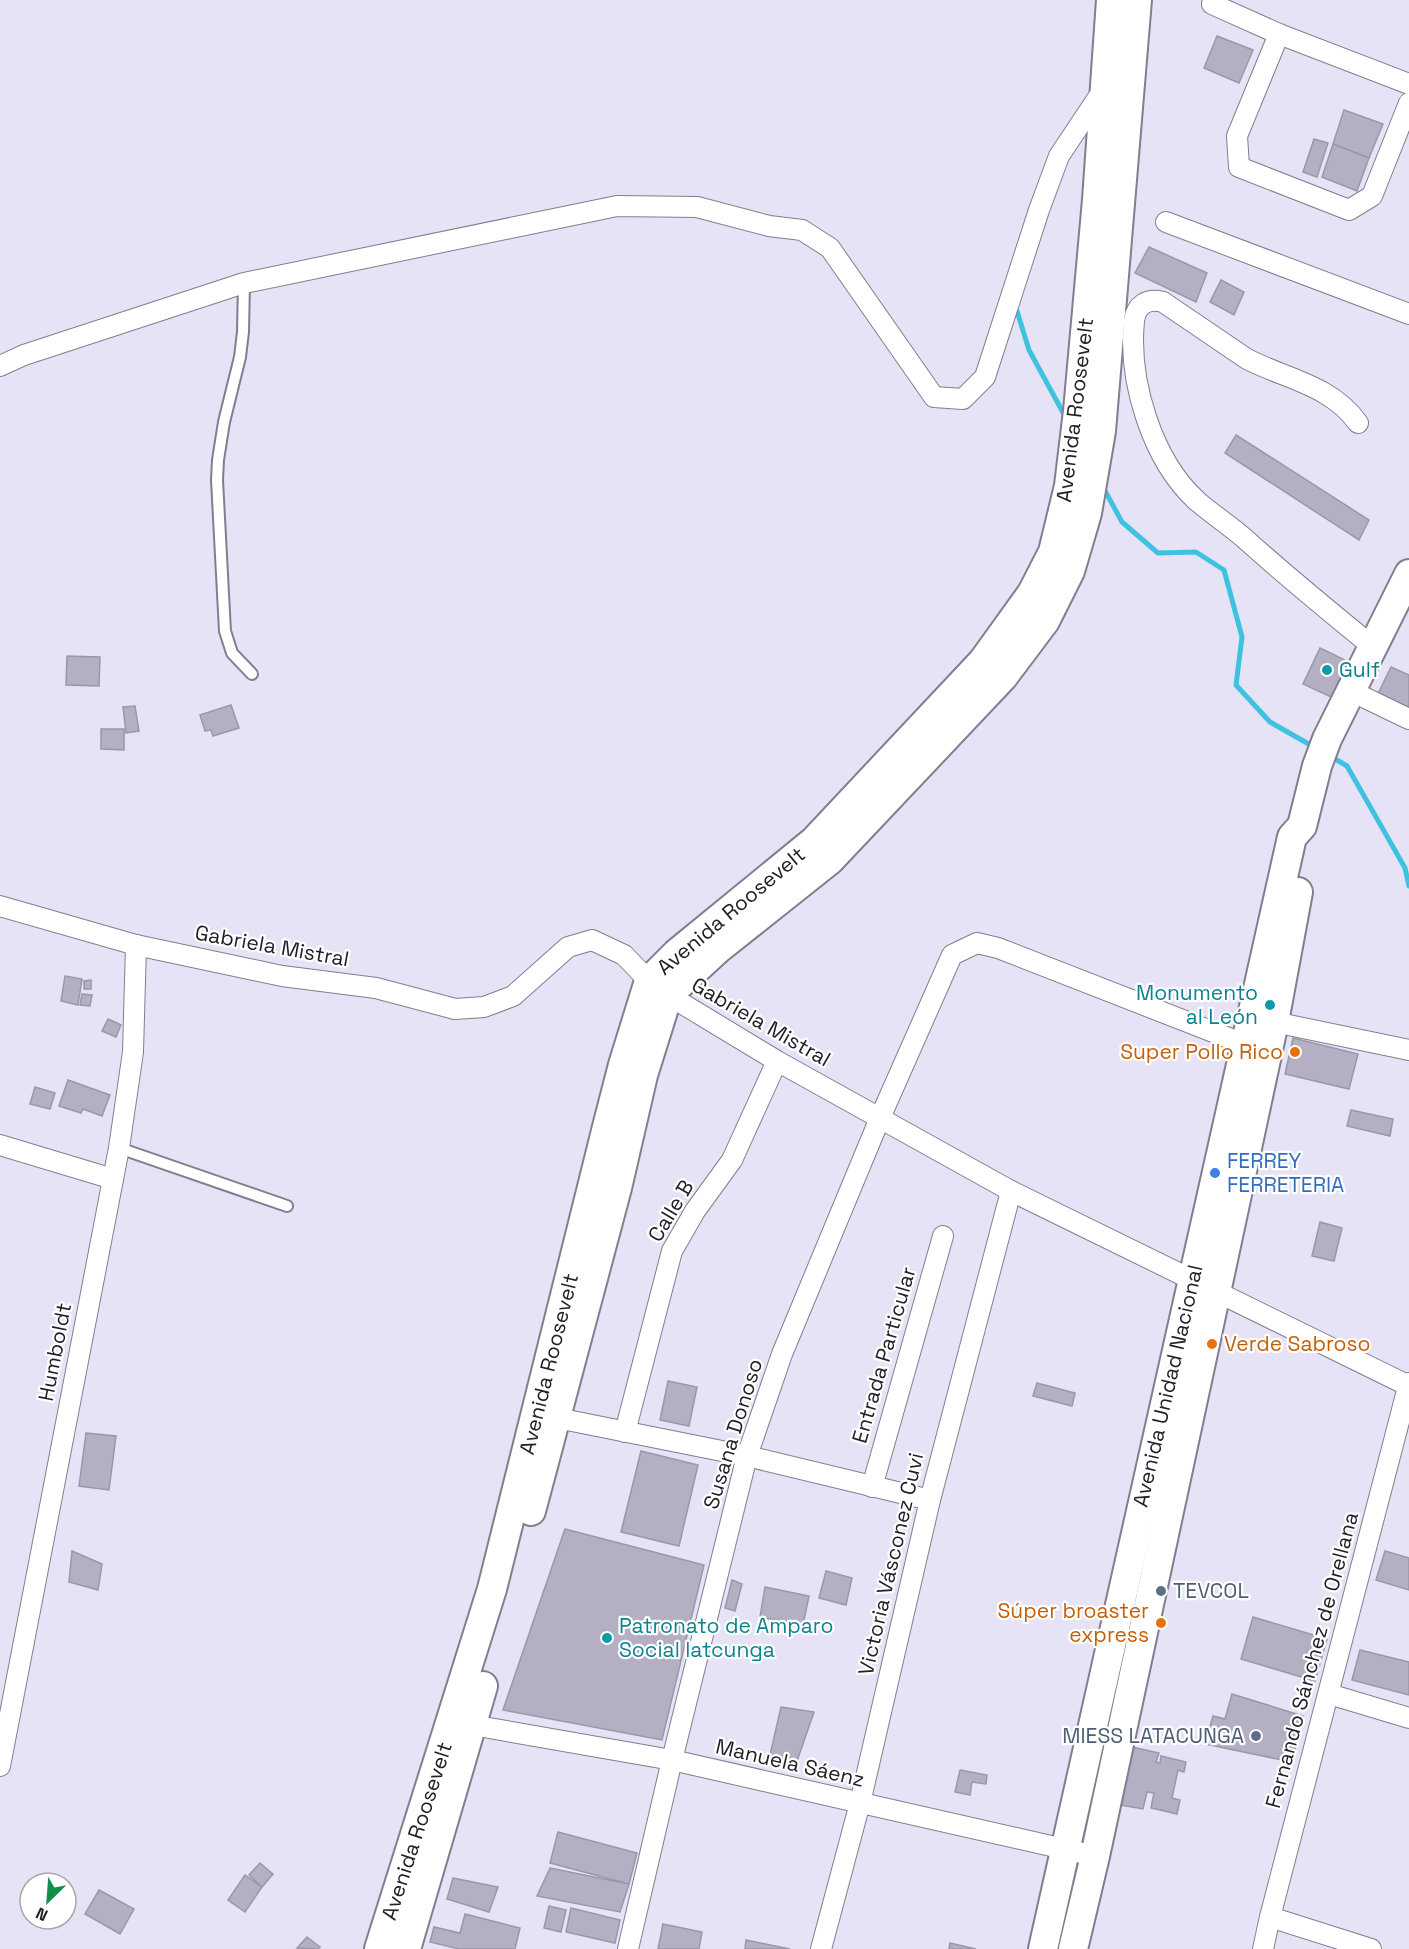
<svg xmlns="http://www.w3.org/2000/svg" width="1409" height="1949" font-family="'Space Grotesk',sans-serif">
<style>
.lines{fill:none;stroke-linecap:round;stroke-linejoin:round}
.stream{stroke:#3fc2e0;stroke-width:5}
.building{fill:#b4afc2;stroke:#9b96a8;stroke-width:1.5}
.lane-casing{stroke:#827d8f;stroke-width:14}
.street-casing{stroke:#827d8f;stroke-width:22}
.secondary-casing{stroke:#827d8f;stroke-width:32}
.lane{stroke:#fff;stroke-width:10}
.street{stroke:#fff;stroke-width:20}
.secondary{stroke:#fff;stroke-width:28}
.culture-dot{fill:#0f9aa8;stroke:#fff;stroke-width:2}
.food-dot{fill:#e8710a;stroke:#fff;stroke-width:2}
.shop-dot{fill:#3f7fe0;stroke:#fff;stroke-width:2}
.service-dot{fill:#5c6f8a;stroke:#fff;stroke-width:2}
.labels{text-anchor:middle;stroke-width:4.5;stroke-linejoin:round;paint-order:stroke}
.street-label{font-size:21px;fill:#222027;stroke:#fff}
.culture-label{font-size:21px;fill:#0d838f;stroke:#fff;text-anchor:start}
.food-label{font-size:21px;fill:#c56008;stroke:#fff;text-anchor:end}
.shop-label{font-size:21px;fill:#366cbe;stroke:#fff;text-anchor:start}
.service-label{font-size:21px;fill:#4e5e75;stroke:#fff;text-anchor:start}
</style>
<rect width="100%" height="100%" fill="#e7e3f6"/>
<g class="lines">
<!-- stream -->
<g class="stream">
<path d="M1017,311l12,39 37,68"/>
<path d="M1103,487l19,35 36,31 38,-1 28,18 18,67 -6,48 34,37 44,25"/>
<path d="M1330,756l17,10 58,102 4,18"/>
</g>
</g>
<!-- building -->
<g class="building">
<path d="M1217,36l36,14 -14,33 -35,-15z"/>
<path d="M1344,110l39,14 -14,34 -36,-14z"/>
<path d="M1314,139l14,4 -11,34 -14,-5z"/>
<path d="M1333,144l36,14 -12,33 -35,-14z"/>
<path d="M1149,247l58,26 -11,29 -61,-29z"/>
<path d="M1221,280l23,12 -10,23 -24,-13z"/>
<path d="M1236,435l133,85 -10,20 -134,-87z"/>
<path d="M1320,648l29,14 -18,35 -28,-13z"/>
<path d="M67,656l33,1 -1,29 -33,-1z"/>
<path d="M1391,667l18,8v39l-33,-16z"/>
<path d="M231,705l8,23 -26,8 -2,-6 -6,1 -5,-16z"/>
<path d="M135,706l4,25 -13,2 -3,-26z"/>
<path d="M101,729h23v21l-23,-1z"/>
<path d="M65,976l17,3 -4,26 -17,-4z"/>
<path d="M91,980v9h-7v-8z"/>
<path d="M82,994l10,1 -2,11 -10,-1z"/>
<path d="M108,1019l13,6 -5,12 -14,-6z"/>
<path d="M1293,1038l65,16 -9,35 -64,-15z"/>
<path d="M68,1080l42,15 -8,21 -19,-7 -2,4 -22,-7z"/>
<path d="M35,1087l20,6 -5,16 -20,-5z"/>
<path d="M1351,1110l42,9 -3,17 -43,-10z"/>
<path d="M1320,1222l22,6 -8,33 -22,-5z"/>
<path d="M668,1381l29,6 -8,39 -29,-6z"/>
<path d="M1037,1383l38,10 -3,13 -39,-10z"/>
<path d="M86,1433l30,3 -7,54 -30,-4z"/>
<path d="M641,1451l57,14 -19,81 -58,-14z"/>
<path d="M565,1529l139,36 -42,175 -159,-30z"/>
<path d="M72,1551l30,13 -4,26 -29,-8z"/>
<path d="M1385,1551l24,7v32l-33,-10z"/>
<path d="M826,1571l26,7 -6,27 -27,-7z"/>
<path d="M732,1580l10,4 -7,27 -10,-3z"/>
<path d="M765,1587l44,9 -6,29 -43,-8z"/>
<path d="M1253,1617l74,22 -12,42 -74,-22z"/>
<path d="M1360,1650l49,12v33l-57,-15z"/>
<path d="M1232,1694l71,22 -11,46 -87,-18 8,-28 12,3z"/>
<path d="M781,1707l33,5 -17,49 -27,-6z"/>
<path d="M1132,1747l27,6 -3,9 4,1 1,-7 25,6 -2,10 -6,-2 -6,28 8,2 -3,14 -26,-6 3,-15 -7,-1 -4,17 -23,-4z"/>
<path d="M960,1770l27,5 -1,9 -14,-2 -2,13 -15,-3z"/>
<path d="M558,1832l79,21 -8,31 -79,-21z"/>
<path d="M260,1863l13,11 -11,13 -13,-12z"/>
<path d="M550,1868l79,16 -9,28 -83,-16z"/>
<path d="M245,1875l17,12 -17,25 -17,-12z"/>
<path d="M453,1878l45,9 -9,25 -42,-13z"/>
<path d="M99,1890l35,19 -14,25 -35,-20z"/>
<path d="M549,1906l17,4 -5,22 -17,-4z"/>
<path d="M571,1908l49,12 -5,23 -49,-11z"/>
<path d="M465,1914l55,14 -5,21h-56l-29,-7 4,-15 26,6z"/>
<path d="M663,1924l39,8 -3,17h-41z"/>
<path d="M307,1937l13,10 -2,2 -21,-1z"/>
<path d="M746,1940l44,9h-45z"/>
<path d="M950,1943l26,6h-27z"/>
</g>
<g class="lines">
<defs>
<g id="lane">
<path d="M244,283l-1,49 -3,25 -16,65 -6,38 -1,20 8,151 7,22 20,21"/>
<path d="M119,1148l168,58"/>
</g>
<g id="street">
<path d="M1212,4l67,30 130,50"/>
<path d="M1279,34l-42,102 2,31 110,43 23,-14 37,-93"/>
<path d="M1166,222l243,92"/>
<path d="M0,366l24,-11 220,-72 373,-77 80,1 72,19 33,4 28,18 104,149 29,2 22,-22 54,-167 20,-54 46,-69"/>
<path d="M1358,423c-27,-38 -72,-44 -111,-64l-84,-57c-16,-4 -27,3 -29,19 -6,60 18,139 63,180 15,13 32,24 47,37 42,38 85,73 129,109"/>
<path d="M1351,691l58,28"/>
<path d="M0,906l136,39 146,31 94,12 79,21 29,-2 29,-11 55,-49 24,-7 32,15 25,26 19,14 109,66 234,130 398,195"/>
<path d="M1274,1022l135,28"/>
<path d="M0,1145l113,34"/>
<path d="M557,1418l190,38 183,44"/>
<path d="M625,1432l47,-181 23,-40 37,-51 45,-99"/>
<path d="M872,1487l71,-251"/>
<path d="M1329,1694l80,24"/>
<path d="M472,1725l200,35 423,96"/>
<path d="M0,1766l119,-618 14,-96 3,-107"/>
<path d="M1270,1917l101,32"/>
<path d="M628,1949l44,-189 75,-304 35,-102 98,-236 72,-163 25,-12 21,5 246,96"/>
<path d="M821,1949l39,-146 70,-303 81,-309"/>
<path d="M1263,1949l7,-32 139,-534"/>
</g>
<g id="secondary">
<path d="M531,1511l86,-323 26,-113 25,-80 50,-46 112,-89 173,-183 42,-56 25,-50 17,-58 14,-82 36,-431"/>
<path d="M379,1949l113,-360 115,-462 16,-62 26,-84 28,-28 137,-112 169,-180 49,-68 21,-41 16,-66 9,-75 19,-211 14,-200"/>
<path d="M406,1949l77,-263"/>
<path d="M1043,1949l249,-1112 10,-11 15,-60 10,-27 82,-165"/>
<path d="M1073,1949l22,-93 179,-834 24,-130"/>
</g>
</defs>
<!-- lane casing -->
<use href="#lane" class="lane-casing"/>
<!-- street casing -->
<use href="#street" class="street-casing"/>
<!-- secondary casing -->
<use href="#secondary" class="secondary-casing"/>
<!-- lane -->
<use href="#lane" class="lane"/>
<!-- street -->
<use href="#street" class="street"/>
<!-- secondary -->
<use href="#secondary" class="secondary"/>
</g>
<!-- markers -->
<g class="culture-dot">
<circle cx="1327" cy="670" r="6"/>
<circle cx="1270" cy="1005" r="6"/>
<circle cx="607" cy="1638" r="6"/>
</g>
<g class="food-dot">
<circle cx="1295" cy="1052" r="6"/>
<circle cx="1212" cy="1344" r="6"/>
<circle cx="1161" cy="1623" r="6"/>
</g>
<circle class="shop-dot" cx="1215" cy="1173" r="6"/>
<g class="service-dot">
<circle cx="1161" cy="1591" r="6"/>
<circle cx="1256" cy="1736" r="6"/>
</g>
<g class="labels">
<!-- street labels -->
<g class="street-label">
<text transform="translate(1075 410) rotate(-83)" y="7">Avenida Roosevelt</text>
<text transform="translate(731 911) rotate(-40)" y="7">Avenida Roosevelt</text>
<text transform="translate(272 946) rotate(10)" y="7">Gabriela Mistral</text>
<text transform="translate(761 1022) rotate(30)" y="7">Gabriela Mistral</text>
<text transform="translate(671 1211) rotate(-59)" y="7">Calle B</text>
<text transform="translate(55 1352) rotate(-79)" y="7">Humboldt</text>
<text transform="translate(884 1355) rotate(-74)" y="7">Entrada Particular</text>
<text transform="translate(549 1364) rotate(-76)" y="7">Avenida Roosevelt</text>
<text transform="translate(1168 1386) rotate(-77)" y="7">Avenida Unidad Nacional</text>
<text transform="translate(733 1434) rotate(-73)" y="7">Susana Donoso</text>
<text transform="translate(891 1564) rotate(-77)" y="7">Victoria Vásconez Cuvi</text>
<text transform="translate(1312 1660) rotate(-75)" y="7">Fernando Sánchez de Orellana</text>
<text transform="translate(790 1763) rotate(13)" y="7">Manuela Sáenz</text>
<text transform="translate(417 1831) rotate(-72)" y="7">Avenida Roosevelt</text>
</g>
<!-- culture labels -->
<g class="culture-label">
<text x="1339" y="677">Gulf</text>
<text x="1258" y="1000" text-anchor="end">Monumento<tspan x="1258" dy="24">al León</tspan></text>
<text x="619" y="1633">Patronato de Amparo<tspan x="619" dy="24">Social latcunga</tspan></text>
</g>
<!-- food labels -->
<g class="food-label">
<text x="1283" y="1059">Super Pollo Rico</text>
<text x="1224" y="1351" text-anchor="start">Verde Sabroso</text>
<text x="1149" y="1618">Súper broaster<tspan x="1149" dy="24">express</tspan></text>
</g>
<!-- shop labels -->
<g class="shop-label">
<text x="1227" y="1168">FERREY<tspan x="1227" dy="24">FERRETERIA</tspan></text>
</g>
<!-- service labels -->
<g class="service-label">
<text x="1173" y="1598">TEVCOL</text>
<text x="1244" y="1743" text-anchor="end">MIESS LATACUNGA</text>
</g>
</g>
<!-- north arrow -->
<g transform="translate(48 1901) rotate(205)"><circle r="28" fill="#ffffff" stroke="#a7a6a9" stroke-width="1.5"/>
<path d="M0-4.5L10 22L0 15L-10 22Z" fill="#138f4b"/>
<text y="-9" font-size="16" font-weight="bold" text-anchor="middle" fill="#222027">N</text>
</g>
</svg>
